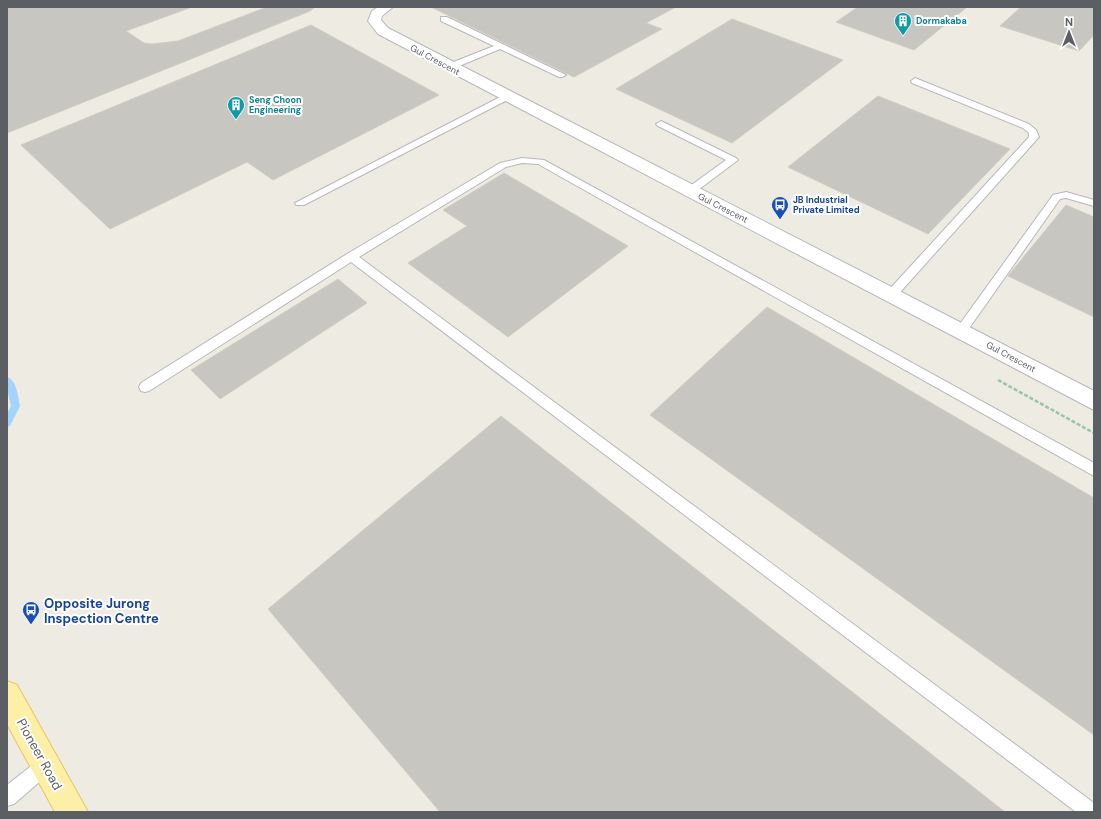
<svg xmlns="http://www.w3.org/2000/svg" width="1101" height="819" font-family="'DM Sans',sans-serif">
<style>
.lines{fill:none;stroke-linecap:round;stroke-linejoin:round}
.stream{fill:#a3d4fc;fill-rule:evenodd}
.building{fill:#c8c6c0;stroke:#d1cdc1}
.service-casing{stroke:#b5b8bc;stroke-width:2}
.minor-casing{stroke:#b5b8bc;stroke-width:2}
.primary-casing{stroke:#ecc65c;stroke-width:2}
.path{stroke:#99c4a6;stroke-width:2.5;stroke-dasharray:4 2;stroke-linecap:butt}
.service{fill:#fff;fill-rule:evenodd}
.minor{fill:#fff;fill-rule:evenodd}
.primary{fill:#fcf0a8;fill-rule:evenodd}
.labels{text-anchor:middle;stroke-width:4;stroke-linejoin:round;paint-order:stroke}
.far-culture-label{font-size:9px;font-weight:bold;fill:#0d838f;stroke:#fff;text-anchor:start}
.far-street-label{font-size:9px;fill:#5b5e63;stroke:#fff}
.far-transit-label{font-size:9px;font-weight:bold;fill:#164399;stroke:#fff;text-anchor:start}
.near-transit-label{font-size:13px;font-weight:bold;fill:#164399;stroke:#fff;text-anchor:start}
.near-street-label{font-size:13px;fill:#5b5e63;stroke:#fff}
</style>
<rect width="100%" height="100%" fill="#edebe2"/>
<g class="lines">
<!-- stream -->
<path class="stream" d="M7,377c10,3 11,20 13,29l-10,20 -3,1v-13l4,-8 -4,-18z"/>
</g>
<!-- building -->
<g class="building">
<path d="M7,7h185l-66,24 18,12 8,1 26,-3 89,-34h48l-5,4 -303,122z"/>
<path d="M431,7h245l-30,16 16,6 -88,48z"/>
<path d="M858,7h109l-53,43 -78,-28z"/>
<path d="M1021,7h73v28l-15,16 -79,-25z"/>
<path d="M732,19l111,41 -111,83 -116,-54z"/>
<path d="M311,25l128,70 -166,85 -26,-18 -137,67 -89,-84z"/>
<path d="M878,96l132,53 -82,85 -140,-67z"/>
<path d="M504,173l124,73 -120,91 -100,-74 59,-37 -24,-16z"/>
<path d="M1066,205l28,12v100l-86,-41z"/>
<path d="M338,279l29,24 -147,96 -29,-29z"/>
<path d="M767,307l327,191v237l-444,-320z"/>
<path d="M501,416l504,396h-565l-172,-203z"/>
</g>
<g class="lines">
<defs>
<g id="service">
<path d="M441,17h6l119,58 -4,2h-3l-59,-28 -48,20h-6v-4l48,-19 -53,-25z"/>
<path d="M915,78l114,46 7,6 3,7 -144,161 -4,1 -6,-4 2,-3 142,-155v-4l-6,-5 -111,-45 -1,-2z"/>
<path d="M506,94l3,1v4l-205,106h-8l-1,-2z"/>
<path d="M661,121l75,37 2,2 -44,33h-8l-1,-2 1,-2 40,-29 -68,-34 -2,-2z"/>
<path d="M522,158l22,2 550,303v13l-556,-312 -16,-1 -16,4 -147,90 735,546v9h-18l-725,-550 -202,129 -4,1 -4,-1 -2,-4 2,-4 206,-129 153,-91z"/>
<path d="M1066,192l28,8v6l-28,-8 -6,1 -95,135h-8l-2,-3 2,-3 96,-133z"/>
<path d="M46,756l6,3 3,6 -3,6 -38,33 -7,2v-21l33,-26z"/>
</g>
<path id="minor" d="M378,7h15l-11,9 -1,4 7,8 706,363v19l-716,-376 -10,-13 4,-10z"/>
<path id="primary" d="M7,681l10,4 71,127h-33l-48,-88z"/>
</defs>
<!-- service casing -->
<use href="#service" class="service-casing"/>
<!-- minor casing -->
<use href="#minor" class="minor-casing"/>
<!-- primary casing -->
<use href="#primary" class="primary-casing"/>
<!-- path -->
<path class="path" d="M998,380l96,53"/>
<!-- service -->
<use href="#service" class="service"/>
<!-- minor -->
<use href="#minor" class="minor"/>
<!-- primary -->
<use href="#primary" class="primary"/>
</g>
<!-- icons -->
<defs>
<symbol id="building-pin" viewBox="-11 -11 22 30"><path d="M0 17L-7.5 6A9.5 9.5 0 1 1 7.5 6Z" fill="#0f9aa8" stroke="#fff"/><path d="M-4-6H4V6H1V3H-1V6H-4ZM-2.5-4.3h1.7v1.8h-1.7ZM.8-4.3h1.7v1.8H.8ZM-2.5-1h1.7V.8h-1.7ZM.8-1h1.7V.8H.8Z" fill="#fff"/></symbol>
<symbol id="bus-pin" viewBox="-11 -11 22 30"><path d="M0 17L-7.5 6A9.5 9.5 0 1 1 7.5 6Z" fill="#1a4fb4" stroke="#fff"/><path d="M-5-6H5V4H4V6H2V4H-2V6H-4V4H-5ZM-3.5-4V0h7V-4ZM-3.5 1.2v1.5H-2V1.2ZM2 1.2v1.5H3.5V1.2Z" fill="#fff"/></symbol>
</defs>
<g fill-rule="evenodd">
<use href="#building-pin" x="893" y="11" width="20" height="27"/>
<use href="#building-pin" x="226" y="95" width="20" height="27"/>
<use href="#bus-pin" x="770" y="195" width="20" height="27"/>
<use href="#bus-pin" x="21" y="600" width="20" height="27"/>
</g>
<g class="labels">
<!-- far-culture labels -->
<g class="far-culture-label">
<text x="916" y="24">Dormakaba</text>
<text x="249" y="103">Seng Choon<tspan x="249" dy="10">Engineering</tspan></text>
</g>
<!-- far-street labels -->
<g class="far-street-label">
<text transform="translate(435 60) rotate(28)" y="3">Gul Crescent</text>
<text transform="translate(723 208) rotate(27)" y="3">Gul Crescent</text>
<text transform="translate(1011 357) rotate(28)" y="3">Gul Crescent</text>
</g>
<!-- far-transit labels -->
<g class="far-transit-label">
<text x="793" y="203">JB Industrial<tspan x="793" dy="10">Private Limited</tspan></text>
</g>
<!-- near-transit labels -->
<g class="near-transit-label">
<text x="44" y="608">Opposite Jurong<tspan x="44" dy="15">Inspection Centre</tspan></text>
</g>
<!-- near-street labels -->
<g class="near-street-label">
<text transform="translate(40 754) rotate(61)" y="5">Pioneer Road</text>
</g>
</g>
<!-- border -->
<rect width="1101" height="819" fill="none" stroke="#5b5e63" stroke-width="16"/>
<!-- north arrow -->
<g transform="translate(1069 32)" stroke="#ffffff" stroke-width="3" paint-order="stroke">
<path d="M0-3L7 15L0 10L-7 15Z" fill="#5b5e63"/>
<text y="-6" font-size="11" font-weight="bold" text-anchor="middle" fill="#5b5e63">N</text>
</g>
</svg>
